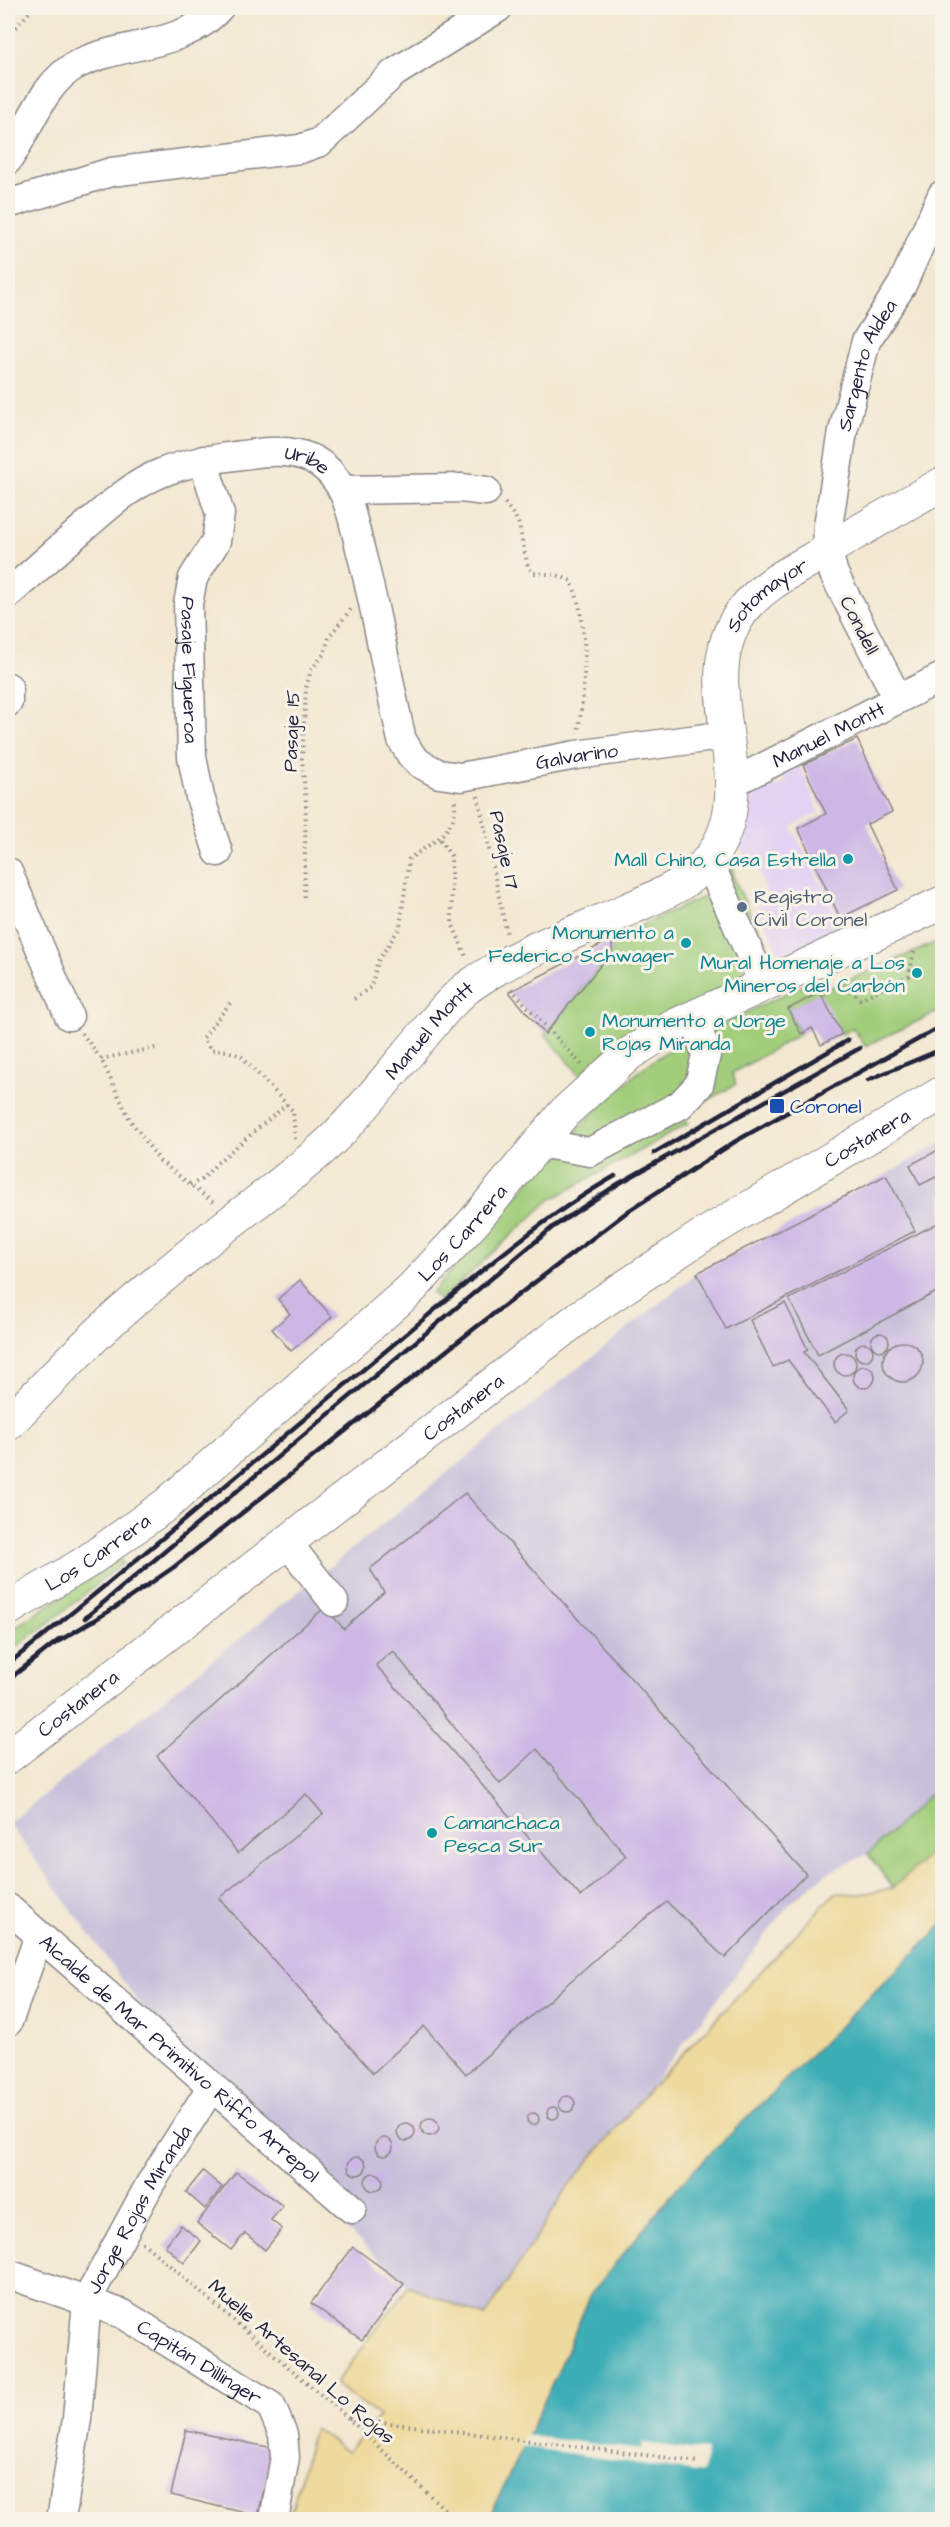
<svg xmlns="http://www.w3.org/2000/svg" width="950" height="2527" font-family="'Architects Daughter',sans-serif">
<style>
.built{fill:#e4d3f2}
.industrial{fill:#c6c0da}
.green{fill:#a2ce7b;stroke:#62785b;stroke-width:1.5}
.sand{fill:#eeda9e;stroke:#887e6c;stroke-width:1.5}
.water{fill:#3cadb6;stroke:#2f6878;stroke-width:1.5}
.pier{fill:#f3e8d2}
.building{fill:#cdb8e5;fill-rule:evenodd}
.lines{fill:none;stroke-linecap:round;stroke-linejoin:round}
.minor-casing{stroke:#8a8586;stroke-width:31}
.major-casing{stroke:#8a8586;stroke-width:35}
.path{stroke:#8a8586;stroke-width:4;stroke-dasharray:1.5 4.5;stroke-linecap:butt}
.minor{stroke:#fff;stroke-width:28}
.major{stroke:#fff;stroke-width:33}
.rail{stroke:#22223b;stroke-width:4.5}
.culture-dot{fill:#0f9aa8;stroke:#f7f3e8;stroke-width:2}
.service-dot{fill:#5c6f8a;stroke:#f7f3e8;stroke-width:2}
.transit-dot{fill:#1a4fb4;stroke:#f7f3e8;stroke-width:2}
.labels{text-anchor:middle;stroke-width:6;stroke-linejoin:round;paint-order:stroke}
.street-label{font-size:20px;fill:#22223b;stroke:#f7f3e8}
.culture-label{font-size:20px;fill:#0d838f;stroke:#f7f3e8;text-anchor:end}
.service-label{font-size:20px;fill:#4e5e75;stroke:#f7f3e8;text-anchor:start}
.transit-label{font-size:20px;fill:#164399;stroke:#f7f3e8;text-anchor:start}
</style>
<rect width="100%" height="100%" fill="#f7f3e8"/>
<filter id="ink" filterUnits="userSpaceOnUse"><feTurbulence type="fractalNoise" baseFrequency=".0167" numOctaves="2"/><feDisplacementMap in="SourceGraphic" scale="12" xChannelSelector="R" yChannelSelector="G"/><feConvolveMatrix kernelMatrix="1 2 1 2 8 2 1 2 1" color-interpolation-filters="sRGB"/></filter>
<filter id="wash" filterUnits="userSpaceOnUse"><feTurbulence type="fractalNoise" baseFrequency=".008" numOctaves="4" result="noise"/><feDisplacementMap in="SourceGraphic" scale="24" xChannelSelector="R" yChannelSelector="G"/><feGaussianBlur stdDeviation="1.35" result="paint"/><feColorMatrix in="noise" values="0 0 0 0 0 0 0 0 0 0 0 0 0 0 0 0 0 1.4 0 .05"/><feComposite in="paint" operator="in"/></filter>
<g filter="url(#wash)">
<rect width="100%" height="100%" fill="#f3e8d2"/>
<!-- built -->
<path class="built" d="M800,765l19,47 -27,15 50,99 -62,29 -22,-48 12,-7 -19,-45 -6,3 -6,-14 9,-5 -3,-10 2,-20 5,-11 15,-15 6,-2 3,6 9,-4 -3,-9z"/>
<!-- industrial -->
<path class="industrial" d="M942,1142v641l-74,71 -42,20 -36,29 -145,191 -75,90 -85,134 -76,-32 -192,-175 -208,-288 688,-550 189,-98z"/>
<!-- green -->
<g class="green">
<path d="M731,858l4,23 44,93 -191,111 -43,-51 67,-83v-12l91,-42 17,-14z"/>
<path d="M942,940v70l-77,36 -12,-18 -11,6 -54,-25 12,25 -68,39 4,11 -52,30 4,10 -138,76 -110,101 -8,-8 101,-116 49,-53 58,-54 26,-18 147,-72 7,12z"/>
<path d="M120,1558l3,5 -73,59 -42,31v-21z"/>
<path d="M942,1783v60l-49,45 -25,-34z"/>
</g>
<!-- sand -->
<path class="sand" d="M942,1843v82l-262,259 -89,110 -35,82 -68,143 -199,1 25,-92 33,24 32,-36 -44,-32 74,-98 76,31 85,-133 75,-90 190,-201 26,1 32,-6z"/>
<!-- water -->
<path class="water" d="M942,1925v594l-454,1 68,-144 35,-82 89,-110z"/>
<!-- pier -->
<path class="pier" d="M524,2435l117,15 1,-7 65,8 -4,22 -184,-27z"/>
<g id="blocks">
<!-- building -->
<g class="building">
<path d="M857,739l35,73 -25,12 31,66 -58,28 -42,-90 28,-14 -23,-49z"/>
<path d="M612,939v12l-67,83 -36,-42z"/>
<path d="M820,992l22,42 -21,11 -9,-17 -11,6 -13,-25z"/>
<path d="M942,1148v26l-22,11 -10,-20z"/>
<path d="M886,1175l29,56 -189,98 -29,-56z"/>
<path d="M942,1189v14l-5,-11z"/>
<path d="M942,1221v68l-124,66 -29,-56z"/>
<path d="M300,1280l32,37 -41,34 -19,-22 18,-15 -12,-15z"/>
<path d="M785,1303l23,47 -4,2 45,58 -14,12 -47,-62 -15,7 -23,-47z"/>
<circle cx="880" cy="1342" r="9"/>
<circle cx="903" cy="1362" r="20"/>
<circle cx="864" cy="1352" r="9"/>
<circle cx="845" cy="1364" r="11"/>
<circle cx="864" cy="1377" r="11"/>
<path d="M465,1493l341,381 -81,84 -58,-56 -49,37 -152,135 -42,-48 -51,47 -154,-175 104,-84 -17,-20 -68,59 -81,-97 168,-149 19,22 40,-37 -14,-23zM393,1651l107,133 37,-35 89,107 -45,41 -205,-232z"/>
<circle cx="567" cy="2104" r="8"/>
<circle cx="553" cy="2113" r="6"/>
<circle cx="533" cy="2119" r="6"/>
<circle cx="430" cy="2127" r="9"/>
<circle cx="406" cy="2132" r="9"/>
<circle cx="384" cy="2147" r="9"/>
<circle cx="357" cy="2166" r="9"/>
<path d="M203,2171l19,16 -17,22 -19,-17z"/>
<path d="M236,2172l47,34 -12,14 11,9 -17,21 -20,-17 -14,17 -34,-27z"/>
<circle cx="374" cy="2182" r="9"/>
<path d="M181,2225l20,16 -17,22 -19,-17z"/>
<path d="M353,2247l51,37 -42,56 -51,-37z"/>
<path d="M186,2430l87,18 -15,68 -87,-21z"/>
</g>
</g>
</g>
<g filter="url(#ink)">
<use href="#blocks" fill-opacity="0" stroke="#8a8586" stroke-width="1.5"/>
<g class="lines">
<defs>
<g id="minor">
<path d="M8,160c21,-30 34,-78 70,-96 44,-22 107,-16 141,-56"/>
<path d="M8,204l103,-32 189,-23 20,-7 74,-69 104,-65"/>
<path id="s1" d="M203,460l17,54 -4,27 -23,37 -5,26 4,153 8,40 18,55"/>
<path d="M342,490l119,-2 25,3"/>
<path id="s2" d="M8,594c25,-22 50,-44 75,-66 25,-21 48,-43 78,-55 29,-12 59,-15 89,-19 33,-5 65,-4 86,26 14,19 18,46 24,68 17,64 27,128 42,192l9,15 8,8 20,11 22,3 115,-22 152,-20"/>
<path d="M8,687v15"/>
<path id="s3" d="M898,699l-64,-125 -7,-25 1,-23 15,-95 23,-90 36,-56 40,-90"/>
<path id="s4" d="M732,783l210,-106"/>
<path d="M708,860l56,125"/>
<path d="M8,872l61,144"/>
<path d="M538,1143l52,9 90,-47 19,-20 7,-30 -11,-38"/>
<path d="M286,1541l48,61"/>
<path id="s5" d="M8,1908l344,301"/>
<path d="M8,2022l31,-86"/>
<path id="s6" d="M8,2274l115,40 148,92 12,28 2,23 -11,63"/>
<path id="s7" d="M61,2520l16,-101 10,-119 63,-116 62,-98"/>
</g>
<g id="major">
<path id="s8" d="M8,1424c41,-42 81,-85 126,-123 31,-26 61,-52 93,-76 36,-28 72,-54 105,-85 32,-31 59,-67 88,-101 15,-18 29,-37 48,-52 47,-34 106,-54 159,-77 30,-14 62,-25 83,-52 57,-75 -22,-171 31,-245 18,-25 47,-40 73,-55 42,-26 85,-50 128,-74"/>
<path id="s9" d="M8,1609l77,-46 82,-59 243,-214 63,-67 91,-110 65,-59 45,-28 268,-123"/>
<path id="s10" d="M8,1757l573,-441 119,-79 242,-144"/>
</g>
</defs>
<!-- minor casing -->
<use href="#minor" class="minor-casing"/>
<!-- major casing -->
<use href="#major" class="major-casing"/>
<!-- path -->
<g class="path">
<path d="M8,36l25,-28"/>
<path d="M505,503l13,18 10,46 6,6 23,2 14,6c20,46 14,103 7,152"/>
<path d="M478,796l29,139"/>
<path d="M440,840l11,16 1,67 15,36"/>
<path d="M304,897l2,-94 -4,-44 4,-71 5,-18 13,-16 5,-17 22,-28"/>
<path d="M842,982l18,17 49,-23 5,-24"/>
<path d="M511,989l71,76"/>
<path d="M354,999l17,-12 7,-26 22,-34 9,-68c21,-16 52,-28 45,-61"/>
<path d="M230,1003l-27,35 8,12 16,1 14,5 52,55 2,28"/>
<path d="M82,1033l19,26 29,61 30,41 55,43"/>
<path d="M101,1059l59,-12"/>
<path d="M190,1185l13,-6 14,-16 70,-59"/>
<path d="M142,2242l205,175 109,103"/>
<path d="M349,2418l350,44"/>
</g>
<!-- minor -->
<use href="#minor" class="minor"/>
<!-- major -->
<use href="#major" class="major"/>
<!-- rail -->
<g class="rail">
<path d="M868,1080l74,-31"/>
<path d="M654,1153l194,-113"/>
<path d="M85,1618l468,-391 65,-43 242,-136"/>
<path d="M54,1644l62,-37 58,-40 301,-239 152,-116 109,-71 206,-115"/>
<path d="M8,1664c127,-100 249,-206 374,-310 75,-62 148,-129 233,-178"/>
<path d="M8,1680l52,-41"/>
</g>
</g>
</g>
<!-- markers -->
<g class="culture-dot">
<circle cx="848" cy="859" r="6"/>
<circle cx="686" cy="943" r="6"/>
<circle cx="917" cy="973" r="6"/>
<circle cx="590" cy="1032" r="6"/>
<circle cx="432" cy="1833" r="6"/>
</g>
<circle class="service-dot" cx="742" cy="907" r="6"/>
<rect class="transit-dot" x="769" y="1098" width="16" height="16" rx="3"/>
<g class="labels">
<!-- street labels -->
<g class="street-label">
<text dy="7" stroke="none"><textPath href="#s3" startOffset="356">Sargento Aldea</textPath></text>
<text dy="7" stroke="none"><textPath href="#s2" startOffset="346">Uribe</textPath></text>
<text dy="7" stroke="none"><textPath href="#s8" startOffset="1198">Sotomayor</textPath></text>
<text transform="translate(860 625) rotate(63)" y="7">Condell</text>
<text dy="7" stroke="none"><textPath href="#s1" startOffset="220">Pasaje Figueroa</textPath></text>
<text transform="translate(291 731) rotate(-88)" y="7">Pasaje 15</text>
<text dy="7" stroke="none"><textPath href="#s4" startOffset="108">Manuel Montt</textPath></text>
<text dy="7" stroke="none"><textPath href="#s2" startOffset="843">Galvarino</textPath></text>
<text transform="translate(505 850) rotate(78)" y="7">Pasaje 17</text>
<text dy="7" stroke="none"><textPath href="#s8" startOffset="578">Manuel Montt</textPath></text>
<text dy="7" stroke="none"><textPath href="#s10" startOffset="1060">Costanera</textPath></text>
<text dy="7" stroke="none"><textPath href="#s9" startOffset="592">Los Carrera</textPath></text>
<text dy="7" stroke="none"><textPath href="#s10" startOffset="574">Costanera</textPath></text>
<text dy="7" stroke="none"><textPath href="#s9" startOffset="106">Los Carrera</textPath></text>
<text dy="7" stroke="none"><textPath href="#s10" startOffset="88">Costanera</textPath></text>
<text dy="7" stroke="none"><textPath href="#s5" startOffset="228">Alcalde de Mar Primitivo Riffo Arrepol</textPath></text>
<text dy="7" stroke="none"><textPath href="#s7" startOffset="326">Jorge Rojas Miranda</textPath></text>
<text dy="7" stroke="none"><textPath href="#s6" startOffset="212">Capitán Dillinger</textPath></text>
<text transform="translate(302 2361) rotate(41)" y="7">Muelle Artesanal Lo Rojas</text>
</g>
<!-- culture labels -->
<g class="culture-label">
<text x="836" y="866">Mall Chino, Casa Estrella</text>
<text x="674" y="939">Monumento a<tspan x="674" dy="23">Federico Schwager</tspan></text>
<text x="905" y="969">Mural Homenaje a Los<tspan x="905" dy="23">Mineros del Carbón</tspan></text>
<text x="602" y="1027" text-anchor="start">Monumento a Jorge<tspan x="602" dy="23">Rojas Miranda</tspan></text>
<text x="444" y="1829" text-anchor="start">Camanchaca<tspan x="444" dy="23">Pesca Sur</tspan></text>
</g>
<!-- service labels -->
<g class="service-label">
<text x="754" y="903">Registro<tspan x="754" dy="23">Civil Coronel</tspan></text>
</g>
<!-- transit labels -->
<g class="transit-label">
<text x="790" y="1113">Coronel</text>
</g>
</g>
<!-- margin -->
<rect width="950" height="2527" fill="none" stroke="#f7f3e8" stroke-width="30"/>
</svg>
